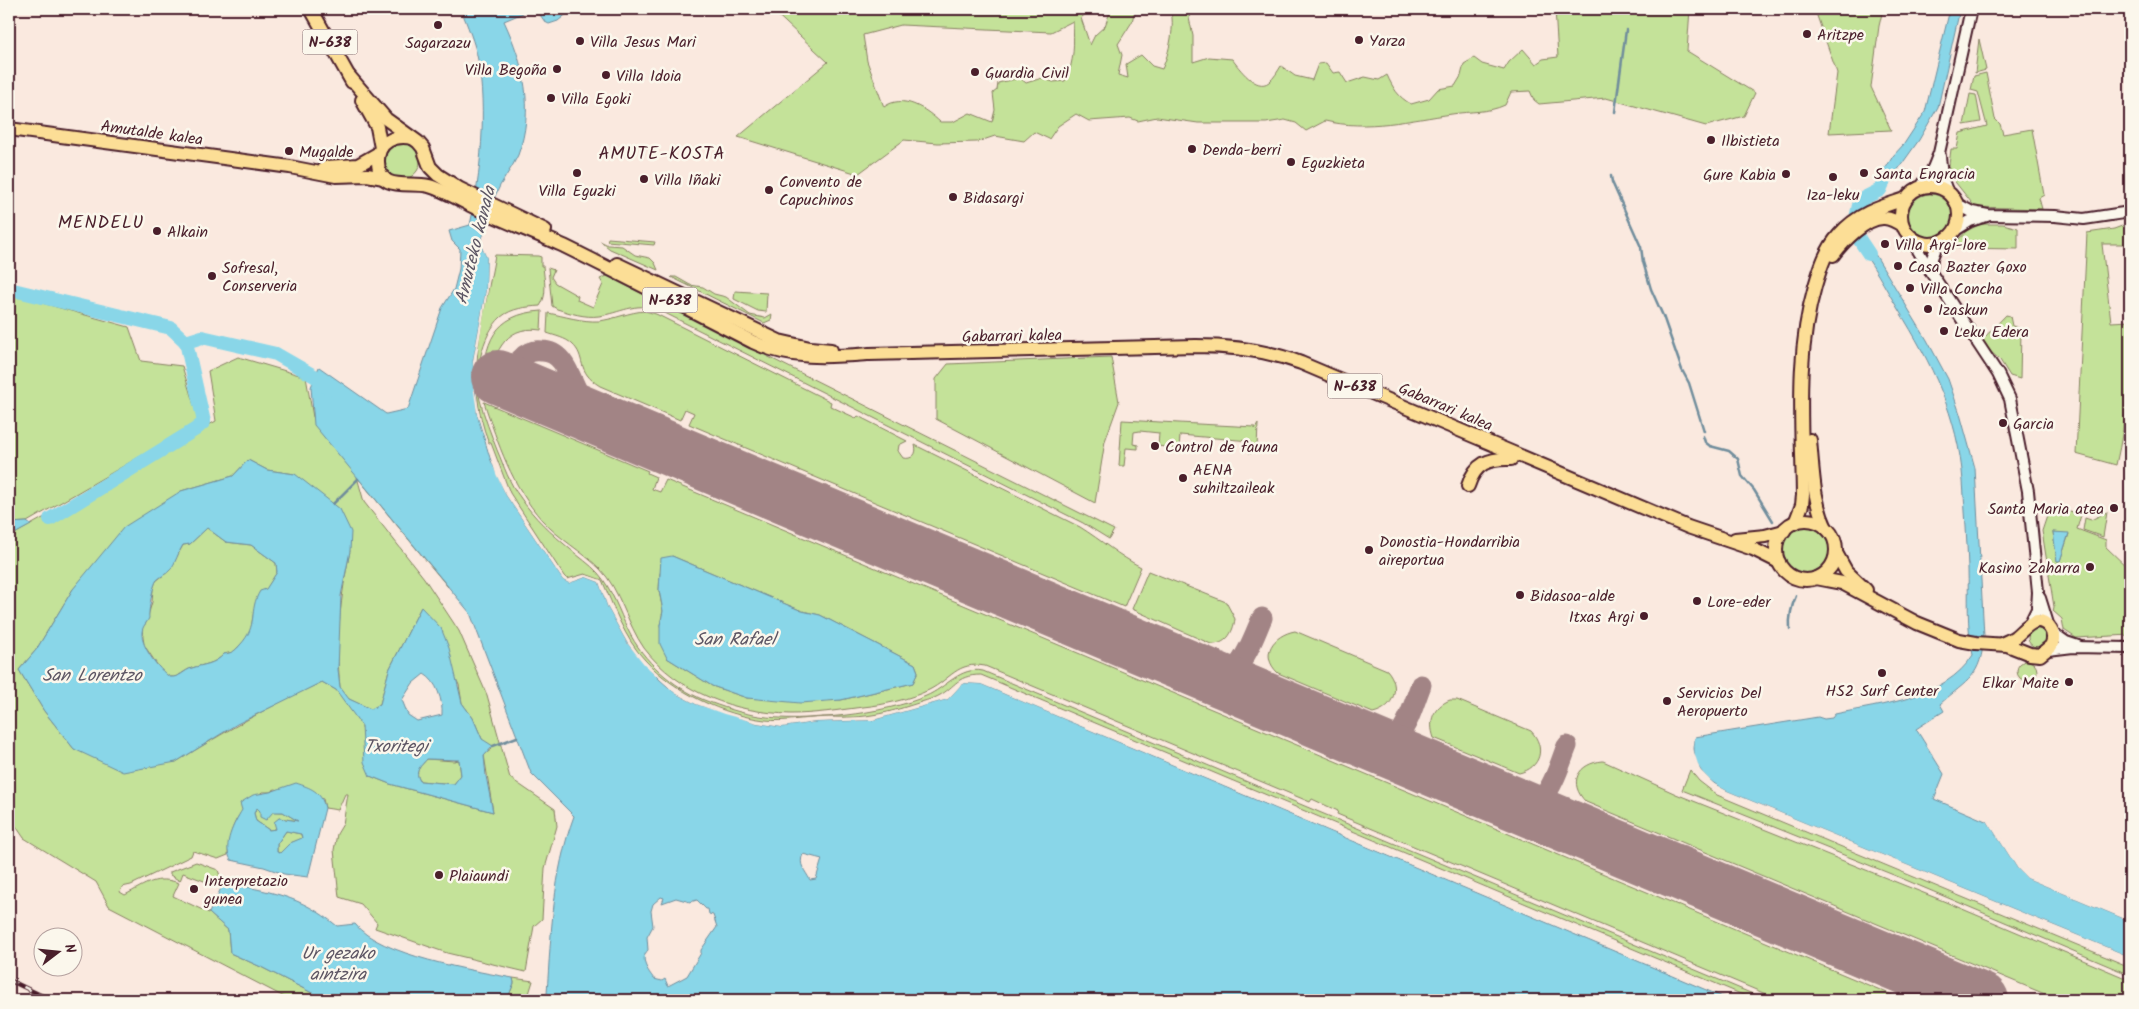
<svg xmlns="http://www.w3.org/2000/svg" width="2139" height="1009" font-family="Kalam,sans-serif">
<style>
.green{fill:#c4e299;stroke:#878062;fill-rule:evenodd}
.water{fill:#89d6e8;stroke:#708d9c;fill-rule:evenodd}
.pier{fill:#fae9df}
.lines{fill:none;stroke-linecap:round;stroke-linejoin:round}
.stream{stroke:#708d9c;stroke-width:2.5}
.river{stroke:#89d6e8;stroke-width:14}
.taxiway{stroke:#a28485;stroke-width:21}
.runway{stroke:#a28485;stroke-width:54}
.minor-casing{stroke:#4a1f2b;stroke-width:14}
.major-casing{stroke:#4a1f2b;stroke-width:16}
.minor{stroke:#fbf7ec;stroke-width:10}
.major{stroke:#fcde96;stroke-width:12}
.rail-casing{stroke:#4a1f2b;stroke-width:4.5}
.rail{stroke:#fbf7ec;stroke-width:2.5;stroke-dasharray:8;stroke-linecap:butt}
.poi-dot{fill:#4a1f2b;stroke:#fbf7ec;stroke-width:2}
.labels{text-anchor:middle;stroke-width:5;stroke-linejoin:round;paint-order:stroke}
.shield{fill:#fbf7ec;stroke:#7f6065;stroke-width:1}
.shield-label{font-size:15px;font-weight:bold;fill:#4a1f2b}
.poi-label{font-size:16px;fill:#4a1f2b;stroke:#fbf7ec;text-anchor:start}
.street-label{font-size:16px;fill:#4a1f2b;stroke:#fbf7ec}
.neighbourhood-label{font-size:18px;letter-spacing:1px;fill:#4a1f2b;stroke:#fbf7ec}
.water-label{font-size:18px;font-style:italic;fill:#5d5664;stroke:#fbf7ec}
</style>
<rect width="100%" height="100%" fill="#fae9df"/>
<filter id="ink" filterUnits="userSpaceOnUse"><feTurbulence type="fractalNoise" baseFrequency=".02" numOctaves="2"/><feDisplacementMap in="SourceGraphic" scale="10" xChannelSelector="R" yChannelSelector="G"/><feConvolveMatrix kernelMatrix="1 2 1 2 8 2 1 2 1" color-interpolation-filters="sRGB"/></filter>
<g filter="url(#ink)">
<!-- green -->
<g class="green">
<path d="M771,9h320l-10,9 9,27 5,-10 10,-9 6,-17h24l-3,13 -14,22 4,11 -4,20 10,3 -2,-14 15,-9 11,11 10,3c7,-15 14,-45 8,-60h21l-2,9 4,18v26l16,-5 23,2c7,9 24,33 37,23 5,-4 9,-11 12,-16l14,10 17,4 6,-16 8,-1 7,10 7,-1 7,11 18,-6 14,3 8,-5c6,13 11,22 24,29l18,-5 9,-10 17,-3 6,-10 3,-12 10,-6 8,6 22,6 5,-8 14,-13 13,15 7,-5 15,-2 -3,-48h135l-3,42 68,42 -11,23 -38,10 -100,-28 -67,6 -5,-4 -4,-9 -19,1 -6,13c-17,8 -35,6 -53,9 -42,6 -85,17 -127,7l-19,10 -10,-8 -11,-3 -19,3h-68l-41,-6 -19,4 -8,-3 -41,3 -13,-7 -18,12 -9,13 -15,-7 -10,9 -29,-5 -18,6 -39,1 -34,-3 -46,34 -120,-37 90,-75zM1073,21c1,21 2,41 -8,60l-12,1 -11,-4 -16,5 -6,-5 -22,5 -1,7 -4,3 2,17 -3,12 -22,-9 -17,9h-13c-14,-13 -37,-29 -56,-15l-17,-46 -4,-26 38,-10 150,7z"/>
<path d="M1817,9h66l-4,17 -8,61 20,43 -62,3 8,-60 -21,-60z"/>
<path d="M1979,39l7,31 -11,3z"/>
<path d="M1986,73l9,46 5,5 3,10 29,-5 12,66 -5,3 3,11 -67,-2 -27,-34 3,-24h6l3,-16 27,-7 -9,-34 -7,-2 3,-14z"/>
<path d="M1970,94l6,1 5,27 -17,3z"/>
<circle cx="402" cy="161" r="18"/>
<circle cx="1930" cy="216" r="22"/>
<path d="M2130,223v21h-28l9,78 19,-1c0,49 -3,97 -14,144l-40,-11 11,-221 27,-4z"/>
<path d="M1981,224h22l15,4v21l-67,-1 15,-17z"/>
<path d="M608,238l47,4 -1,3 -47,-4z"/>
<path d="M600,241l8,4 14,1 13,9 15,3 5,5 3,7 -48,-21z"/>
<path d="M495,255l43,1 3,1v9h2c1,13 5,29 -3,40 -14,1 -28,2 -39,11 -20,18 -27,58 -21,83 4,17 11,34 17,50 7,16 12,33 23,47 14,21 31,36 50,52 9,8 20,15 28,24 14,16 21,38 30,57 15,31 45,57 76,70 18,7 36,13 55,16 43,7 127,-2 167,-20 20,-8 34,-30 57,-25l784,329h-12l-774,-325c-27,0 -25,14 -47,23 -20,6 -41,14 -62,17 -16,3 -33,2 -49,2 -20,1 -38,5 -58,3 -42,-5 -91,-28 -120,-60 -21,-22 -31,-53 -43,-80l-17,-6 -18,5 -3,-3 -54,-83 -19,-50h-2c-26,-65 -5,-124 6,-188z"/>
<path d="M548,268l6,2 -3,7 4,6 23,13 -1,4 16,7 10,-23 -3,-5 7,-3 507,254 -5,9 -26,-16 -426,-214c-22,-7 -37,4 -58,7 -14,2 -29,-3 -42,-7l-5,-3z"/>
<path d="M671,277h5l14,8 13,2 11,7 12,3 24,18 15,3 7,-4 -1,6 -7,3z"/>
<path d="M735,291l32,2 -1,19 -8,-1 -24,-12z"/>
<path d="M9,294l120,33 12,34 41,5 17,56 -172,100 -18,1z"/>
<path d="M542,311l-1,19c-40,-6 -45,27 -58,57 1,-44 10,-73 59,-76z"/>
<path d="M645,311l11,3 175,88 -1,4 26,12 2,-2 49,25 -8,4 -1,6 5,7c9,2 15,-4 12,-13l165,82c21,13 39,29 61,40l-17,40 -435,-183 5,-11 -9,-4 -5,11 -80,-34c-25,-15 -13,-29 -28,-42 -6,-6 -17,-8 -25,-11l1,-20c16,3 34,9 51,8 16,-2 30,-9 46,-10z"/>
<path d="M2006,315l4,1 2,10 5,1 4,4 -1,48 -10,-3 -10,-16 -20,-18z"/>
<path d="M238,357l68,20 7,40 31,2 104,168 -91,-110 7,25 60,76 35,53 28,64 23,83 45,31 2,17 -12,42 -3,51 -8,7 -8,46 -79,-19 -72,-25 2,-5 -16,-19 -22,-7 -5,-47 3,-16 6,-10 5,-30h-3l-7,16 -13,-2 -2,-9 -48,-10 -5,3h-8c-24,21 -32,30 -34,63l-10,4 -25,-8 -2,5 -60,29 -9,2 -2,5 5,3c21,-11 31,-20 54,-12l-6,13 36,17 19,17 2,23 31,14 65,33h-36l-181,-94 -13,-24 -72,-44 -15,-22v-279l207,-116 -8,-50zM248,460l19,10 28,4 55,77c-9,44 -15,90 -10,136l-4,3 -14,-8c-51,23 -98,50 -146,80l-102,-13 -30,-38 -25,-41 17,-20 37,-61 108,-98 52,-15zM421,607l38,78 3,18 11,15 9,21 10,10 -8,6 9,57 -103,-28 -20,-8 -8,-50 -13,-27 22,11 9,-6 9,-34z"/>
<path d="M1111,357l8,45 -14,39 -10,62 -159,-84v-40l12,-15z"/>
<path d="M484,402l164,69 -1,2 9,4 -4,12 8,3 6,-12 1238,520h-44l2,-5 -4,-1 -3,6h-75l-443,-186 1,-3 -26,-12 -2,3 -325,-136c-28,-5 -34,13 -56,24 -19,9 -45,15 -66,17 -24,3 -48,7 -72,7 -55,-1 -113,-21 -147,-66 -17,-24 -24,-59 -44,-79 -18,-18 -41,-30 -58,-49 -30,-34 -44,-76 -58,-118zM672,556l130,55 18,4 95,49 3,8 -5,11 -72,17 -94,-2 -35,-12 -45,-28 -7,-33 3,-14 -4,-20 1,-18z"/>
<path d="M1122,420l133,7v2l3,-5 -1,24 -7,6v-13l-70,-6 -1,14 -21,-3 1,-13 -19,-2 -6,1 -1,12 5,1v4l-12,-1 -2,18h-5z"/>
<path d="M2051,511l13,4 2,-4 15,4 -4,14 29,11v7l24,23v65l-54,3 -12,-8 -2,-11 -9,-8 1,-4 -12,-76 6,-18 2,1zM2053,532l16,2 -9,27h-3z"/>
<path d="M2107,512l-4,25 -20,-7 2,-12 6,2z"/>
<circle cx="1806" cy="550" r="23"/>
<path d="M207,528l19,14 25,3 25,18 1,9 -23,38 -4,25 -17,17 -9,2c-10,11 -20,10 -32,14 -8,2 -13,10 -22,9l-8,-5 -18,-27 -2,-17 4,-5 6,-21 1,-13 3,-8 14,-11 13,-25 7,-1z"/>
<path d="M1148,571l78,31 9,17c-2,14 -9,26 -24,25l-79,-35z"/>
<circle cx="2037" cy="638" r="9"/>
<path d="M1295,631l92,39c14,16 8,38 -14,43l-95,-40c-19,-18 -5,-38 17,-42z"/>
<circle cx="2027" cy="671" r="10"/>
<path d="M1450,700h7l74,31c15,16 10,37 -12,42l-85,-35c-6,-17 -1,-31 16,-38z"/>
<path d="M427,759l27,2 5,-1 2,15 -7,9 -34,-3c-6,-10 0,-14 7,-22z"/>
<path d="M1603,761l73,33 265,106 189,80v20h-71l-473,-198c-19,-19 -8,-39 17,-41z"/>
<path d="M1690,770l9,11 18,14 413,172v8l-229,-97 -219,-88z"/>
<path d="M257,808l3,3 23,1 15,9 -19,-3 -3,11 -7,1 -13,-9 -2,-8z"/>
<path d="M286,831l15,3 1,5 -12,4 -10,10 -3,-1v-8z"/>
<path d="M196,862l22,8 3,9 -9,5 -29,-11 -3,8 -10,-6v-3z"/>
<path d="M513,978l20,3 -6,19h-20l7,-17z"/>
</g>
<!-- water -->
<g class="water">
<path d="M461,9h60l2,4 -19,8c20,43 31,88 14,134 -6,14 -17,26 -23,41 -6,16 -7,31 -15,47l7,15 -1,32 -13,71 4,53 13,44 16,37 57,85 6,3 17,-6 13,5 9,26 20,36 31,35 16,14 21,11 61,19 25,4 33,-5 58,-2 75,-21 12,-13 5,-3 16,1 749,316h-969l1,-3 -4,-2 -4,1 -3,4h-209l5,-6c4,-61 6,-121 27,-178l-43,-43 -61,-160 -156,-188 -3,-38 8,-20 67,47 22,-5 34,-101 12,-19 5,-20 1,-20 -8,-8 -3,-10 21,-6c11,-50 17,-115 8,-165 -3,-17 -11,-35 -17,-51zM803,854l19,5 -6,20 -6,1c-5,-10 -12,-15 -7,-26zM661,897l3,1 -2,5 14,-5 14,4 7,-2 9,9h2l1,5 4,1 4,12 -16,23v3l-14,23 -19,10 -3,-7 -3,2 -8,-2c-6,-8 -15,-20 -6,-29l-1,-13 6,-11 -2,-15 2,-7z"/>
<path d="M536,9h32l1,3 -11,9 -9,3 -4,-2z"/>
<path d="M1950,9h10l-22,98 -19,33 -37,52 -3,-5 5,-16 9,-15 11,-12 21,-32z"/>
<path d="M1864,236l63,104 21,39 12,35 15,54 9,168c-3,42 -16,43 -44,68l4,7 -28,18 28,45 -10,25 54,23 30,47 9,9 103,43v36l-403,-166c-23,-12 -37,-26 -32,-54l123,-20 6,2 8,-1 3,-4c47,-10 110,-15 138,-59 -7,-32 -4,-55 -5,-87 -1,-28 -3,-58 -5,-87 -5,-65 -31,-117 -65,-172 -13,-22 -26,-46 -42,-67z"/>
<path d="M248,460l19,10 28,4 45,35 11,23 -1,19 -9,45 -3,73 2,18 9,12 22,10 9,-5 9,-34 32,-63 20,21 8,20 13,55 11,15 9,21 11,7 -9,10 2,20 7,36 -103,-28 -20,-8 -6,-14 -2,-36 -26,-36 -14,-8 -85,42 -61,38 -53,10 -49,-23 -30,-38 -25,-41 17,-20 37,-61 51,-62 57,-36 52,-15zM207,528l19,14 25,3 25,18 1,9 -11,17 -6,2c-12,20 -1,34 -20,54 -5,6 -8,8 -16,9 -10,11 -20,10 -32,14 -8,2 -12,10 -22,9 -11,-7 -33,-34 -27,-49 1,-3 5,-7 6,-10 -1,-6 4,-34 8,-38 4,-4 10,-6 13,-10 6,-7 8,-18 13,-25l7,-1zM424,674c13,7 19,27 18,41l-25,6 -9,-6 -6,-15 11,-17zM427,759l32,1 2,15 -7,9 -34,-3c-6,-10 0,-14 7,-22z"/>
<path d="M27,522l4,3 -22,12v-14z"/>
<path d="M2053,532l16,1 -9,28h-3z"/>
<path d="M672,556l130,55 18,4 95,49 3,8 -5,11 -72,17 -41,3 -53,-5 -35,-12 -45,-28 -7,-14v-19l3,-14 -4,-21 2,-32z"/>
<path d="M296,783c15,5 25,8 29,25l-17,69 -24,-3 -20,-7 -33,-7c-9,-15 3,-37 11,-50l-2,-7 13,-8 17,-3zM257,808l3,3v6l6,3 7,-8h10l15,9 -19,-3 -5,4 2,7 -7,1 -13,-9 -2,-8zM286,831l15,3 1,4 -12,5 -10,10 -3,-1v-8z"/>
<path d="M224,882c45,10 76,13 113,44l18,-2c24,31 119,47 158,54l1,5 -7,17h-181l-65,-33 -31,-14 -2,-23 -19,-17z"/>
</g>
<!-- pier -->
<g class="pier">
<path d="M488,227l2,1 -7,15 7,15 -2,32 -12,71 -1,31 8,38 15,43 10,20 57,86 4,1 17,-5 15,5 9,27 20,36 16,20 30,28 21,11 28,10 32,9 25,3 33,-5 57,-2 75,-20 12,-13 5,-3h18l749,317 2,2 -752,-316 -16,-1 -5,3 -12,13 -75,21 -58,2 -33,5 -25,-4 -33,-9 -28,-10 -21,-11 -31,-29 -16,-20 -20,-36 -9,-26 -13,-5 -17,6 -6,-3 -57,-85 -10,-21 -19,-60 -4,-29v-24l13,-71 1,-32 -7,-15z"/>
<path d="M1693,735l2,2 -2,12 7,21 14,14 13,7 403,166v2l-404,-166 -14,-7 -14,-15 -8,-22z"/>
<path d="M1988,822l4,1 28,44 8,9 102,42v3l-103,-43 -9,-9z"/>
</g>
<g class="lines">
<!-- stream -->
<g class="stream">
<path d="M1615,112l11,-82"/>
<path d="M1611,176l1,6 29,65 2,15 8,27 12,27 19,54 7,13 15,48"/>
<path d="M1703,436l2,6 5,4 19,5 9,8 4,17 12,14 19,31"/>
<path d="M333,504l25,-25"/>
<path d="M1790,629c-1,-13 1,-22 6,-33"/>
<path d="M493,746l24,-9"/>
</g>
<!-- river -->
<g class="river">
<path d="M1869,254l-10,-15 -3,-21 3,-13 5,-7 16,-8 7,-16"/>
<path d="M9,289l162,39 15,14 16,-5 74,17 40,23 13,12"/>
<path d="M50,519l146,-90 8,-7 -18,-80"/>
</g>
<!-- taxiway -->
<g class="taxiway">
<path d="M514,384c-2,-10 0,-18 7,-25 6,-7 12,-9 21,-8 25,0 29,34 41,50 6,10 16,17 26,23"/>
<path d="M1239,665c-1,14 4,22 15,30"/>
<path d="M1210,676c30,7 42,-36 52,-58"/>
<path d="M1401,733c-2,14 3,22 15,30"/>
<path d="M1367,742c37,10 43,-30 54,-57"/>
<path d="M1547,793c-3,14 3,24 16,31"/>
<path d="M1514,804c34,11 43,-34 53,-58"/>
</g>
<!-- runway -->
<path class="runway" d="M498,377l1484,623"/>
<defs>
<g id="minor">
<path d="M1940,156l2,21 5,14"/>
<path d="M1921,187l12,-19 6,-15 32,-144"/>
<path d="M1957,204l15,8 16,3 67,1 29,3 46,-7"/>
<path d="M1954,231l16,-10 17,-5"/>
<path d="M1910,237l22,37 66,100 12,25 18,92 10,101 -1,17 -7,14"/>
<path d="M1931,273l1,-15 6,-15"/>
<path d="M2040,598l9,29"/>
<path d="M2052,632l14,10 12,4"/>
<path d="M2048,650l25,-3 57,1"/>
</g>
<g id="major">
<path d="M311,9l41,73"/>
<path d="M349,76l37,43 32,23 5,6 7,19 8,8 22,14 85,41"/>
<path d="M362,100l15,27 4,21"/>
<path d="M9,129l281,38 46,9 31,-1 17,3"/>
<path d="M412,138c-17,-4 -35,4 -34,24 1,31 31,19 51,24 14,4 28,12 41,19 31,15 63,27 94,41 63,31 126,64 189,96 38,18 75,15 116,12l327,-8c37,0 70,4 105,17l387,164 65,22 26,13"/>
<path d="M325,167l33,-2 21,-12"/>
<circle cx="1930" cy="215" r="29"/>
<path d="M1833,255c10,-13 33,-38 51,-37 7,0 13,4 19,8"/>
<path d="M617,264l162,77 31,7 21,2"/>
<path d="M1810,440c3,30 3,61 16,88"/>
<path d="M1468,486c7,-23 21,-28 43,-27"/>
<circle cx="1806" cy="550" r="30"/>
<path d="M1795,523l7,-18 1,-10c-1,-70 -8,-140 12,-209 5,-17 11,-37 24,-51 18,-21 41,-28 66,-36"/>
<path d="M1735,539l30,-3 19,-5"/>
<path d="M1836,553l10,18 20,19"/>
<path d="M1816,578l26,5 75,40 42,17 17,3 31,2 23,9 10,1 11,-9c3,-6 3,-13 -2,-19 -13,-15 -24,2 -34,10 -4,3 -9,5 -14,7"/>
</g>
</defs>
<!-- minor casing -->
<use href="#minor" class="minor-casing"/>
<!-- major casing -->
<use href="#major" class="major-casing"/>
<!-- minor -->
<use href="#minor" class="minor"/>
<!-- major -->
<use href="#major" class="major"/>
<defs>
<path id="rail" d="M9,980l42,20"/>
</defs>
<!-- rail casing -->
<use href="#rail" class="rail-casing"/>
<!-- rail -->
<use href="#rail" class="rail"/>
</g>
</g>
<!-- markers -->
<g class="poi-dot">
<circle cx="438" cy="25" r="5"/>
<circle cx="1807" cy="34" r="5"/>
<circle cx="1359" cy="40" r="5"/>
<circle cx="580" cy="41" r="5"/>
<circle cx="557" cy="69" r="5"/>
<circle cx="975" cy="72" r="5"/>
<circle cx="606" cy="75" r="5"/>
<circle cx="551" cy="98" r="5"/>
<circle cx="1711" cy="140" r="5"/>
<circle cx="1192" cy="149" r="5"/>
<circle cx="289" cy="151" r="5"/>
<circle cx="1291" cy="162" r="5"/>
<circle cx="577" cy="173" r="5"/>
<circle cx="1864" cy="173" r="5"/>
<circle cx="1786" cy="174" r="5"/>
<circle cx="1833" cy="177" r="5"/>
<circle cx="644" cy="179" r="5"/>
<circle cx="769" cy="190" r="5"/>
<circle cx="953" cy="197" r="5"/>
<circle cx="157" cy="231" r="5"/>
<circle cx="1885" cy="244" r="5"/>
<circle cx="1898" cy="266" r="5"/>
<circle cx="212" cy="276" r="5"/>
<circle cx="1910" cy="288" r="5"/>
<circle cx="1928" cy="309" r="5"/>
<circle cx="1944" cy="331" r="5"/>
<circle cx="2003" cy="423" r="5"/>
<circle cx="1155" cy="446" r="5"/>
<circle cx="1183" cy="478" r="5"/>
<circle cx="2114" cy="508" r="5"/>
<circle cx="1369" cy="550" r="5"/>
<circle cx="2090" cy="567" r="5"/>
<circle cx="1520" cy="595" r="5"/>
<circle cx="1697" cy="601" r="5"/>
<circle cx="1644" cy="616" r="5"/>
<circle cx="1882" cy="673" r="5"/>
<circle cx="2069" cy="682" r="5"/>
<circle cx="1667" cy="701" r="5"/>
<circle cx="439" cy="875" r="5"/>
<circle cx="194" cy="889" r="5"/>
</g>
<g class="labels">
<!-- shield labels -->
<g class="shield">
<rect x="302.5" y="29.5" width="55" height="25" rx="4"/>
<rect x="642.5" y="287.5" width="55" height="25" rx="4"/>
<rect x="1327.5" y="373.5" width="55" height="25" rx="4"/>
</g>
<g class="shield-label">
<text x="330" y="47">N-638</text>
<text x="670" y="305">N-638</text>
<text x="1355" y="391">N-638</text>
</g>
<!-- poi labels -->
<g class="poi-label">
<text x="1817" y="40">Aritzpe</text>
<text x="1369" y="46">Yarza</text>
<text x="590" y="47">Villa Jesus Mari</text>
<text x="438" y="48" text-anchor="middle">Sagarzazu</text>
<text x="547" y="75" text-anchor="end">Villa Begoña</text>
<text x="985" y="78">Guardia Civil</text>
<text x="616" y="81">Villa Idoia</text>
<text x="561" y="104">Villa Egoki</text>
<text x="1721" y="146">Ilbistieta</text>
<text x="1202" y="155">Denda-berri</text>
<text x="299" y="157">Mugalde</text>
<text x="1301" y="168">Eguzkieta</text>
<text x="1874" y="179">Santa Engracia</text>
<text x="1776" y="180" text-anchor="end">Gure Kabia</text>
<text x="654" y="185">Villa Iñaki</text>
<text x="779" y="187">Convento de<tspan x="779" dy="18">Capuchinos</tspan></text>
<text x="577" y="196" text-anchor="middle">Villa Eguzki</text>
<text x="1833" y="200" text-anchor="middle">Iza-leku</text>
<text x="963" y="203">Bidasargi</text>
<text x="167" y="237">Alkain</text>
<text x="1895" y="250">Villa Argi-lore</text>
<text x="1908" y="272">Casa Bazter Goxo</text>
<text x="222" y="273">Sofresal,<tspan x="222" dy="18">Conserveria</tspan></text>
<text x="1920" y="294">Villa Concha</text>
<text x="1938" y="315">Izaskun</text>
<text x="1954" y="337">Leku Edera</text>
<text x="2013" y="429">Garcia</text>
<text x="1165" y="452">Control de fauna</text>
<text x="1193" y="475">AENA<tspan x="1193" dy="18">suhiltzaileak</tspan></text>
<text x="2104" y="514" text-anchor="end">Santa Maria atea</text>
<text x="1379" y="547">Donostia-Hondarribia<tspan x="1379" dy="18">aireportua</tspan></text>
<text x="2080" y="573" text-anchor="end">Kasino Zaharra</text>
<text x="1530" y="601">Bidasoa-alde</text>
<text x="1707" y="607">Lore-eder</text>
<text x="1634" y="622" text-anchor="end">Itxas Argi</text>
<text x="2059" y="688" text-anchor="end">Elkar Maite</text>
<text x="1882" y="696" text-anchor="middle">HS2 Surf Center</text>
<text x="1677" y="698">Servicios Del<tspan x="1677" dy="18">Aeropuerto</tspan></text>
<text x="449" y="881">Plaiaundi</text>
<text x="204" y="886">Interpretazio<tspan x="204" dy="18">gunea</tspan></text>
</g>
<!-- street labels -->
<g class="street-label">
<text transform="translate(152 132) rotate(8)" y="6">Amutalde kalea</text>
<text transform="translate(1012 335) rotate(-1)" y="6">Gabarrari kalea</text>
<text transform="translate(1446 406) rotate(23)" y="6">Gabarrari kalea</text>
</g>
<!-- neighbourhood labels -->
<g class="neighbourhood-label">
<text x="662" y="159">AMUTE-KOSTA</text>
<text x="101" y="228">MENDELU</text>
</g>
<!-- water labels -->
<g class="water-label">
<text transform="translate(475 245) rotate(-76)" y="6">Amuteko kanala</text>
<text x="735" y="645">San Rafael</text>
<text x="92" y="681">San Lorentzo</text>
<text x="396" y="752">Txoritegi</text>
<text x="338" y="959">Ur gezako<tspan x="338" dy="21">aintzira</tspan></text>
</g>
</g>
<!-- margin -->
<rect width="2139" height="1009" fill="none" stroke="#fbf7ec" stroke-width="30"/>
<rect x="15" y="15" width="2109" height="979" fill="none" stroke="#4a1f2b" stroke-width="2" filter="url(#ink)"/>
<!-- north arrow -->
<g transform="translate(58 952) rotate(74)"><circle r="24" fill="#fbf7ec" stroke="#b4a19f"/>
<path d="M0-4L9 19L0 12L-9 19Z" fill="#4a1f2b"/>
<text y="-8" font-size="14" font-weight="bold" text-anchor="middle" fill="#4a1f2b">N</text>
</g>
</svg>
